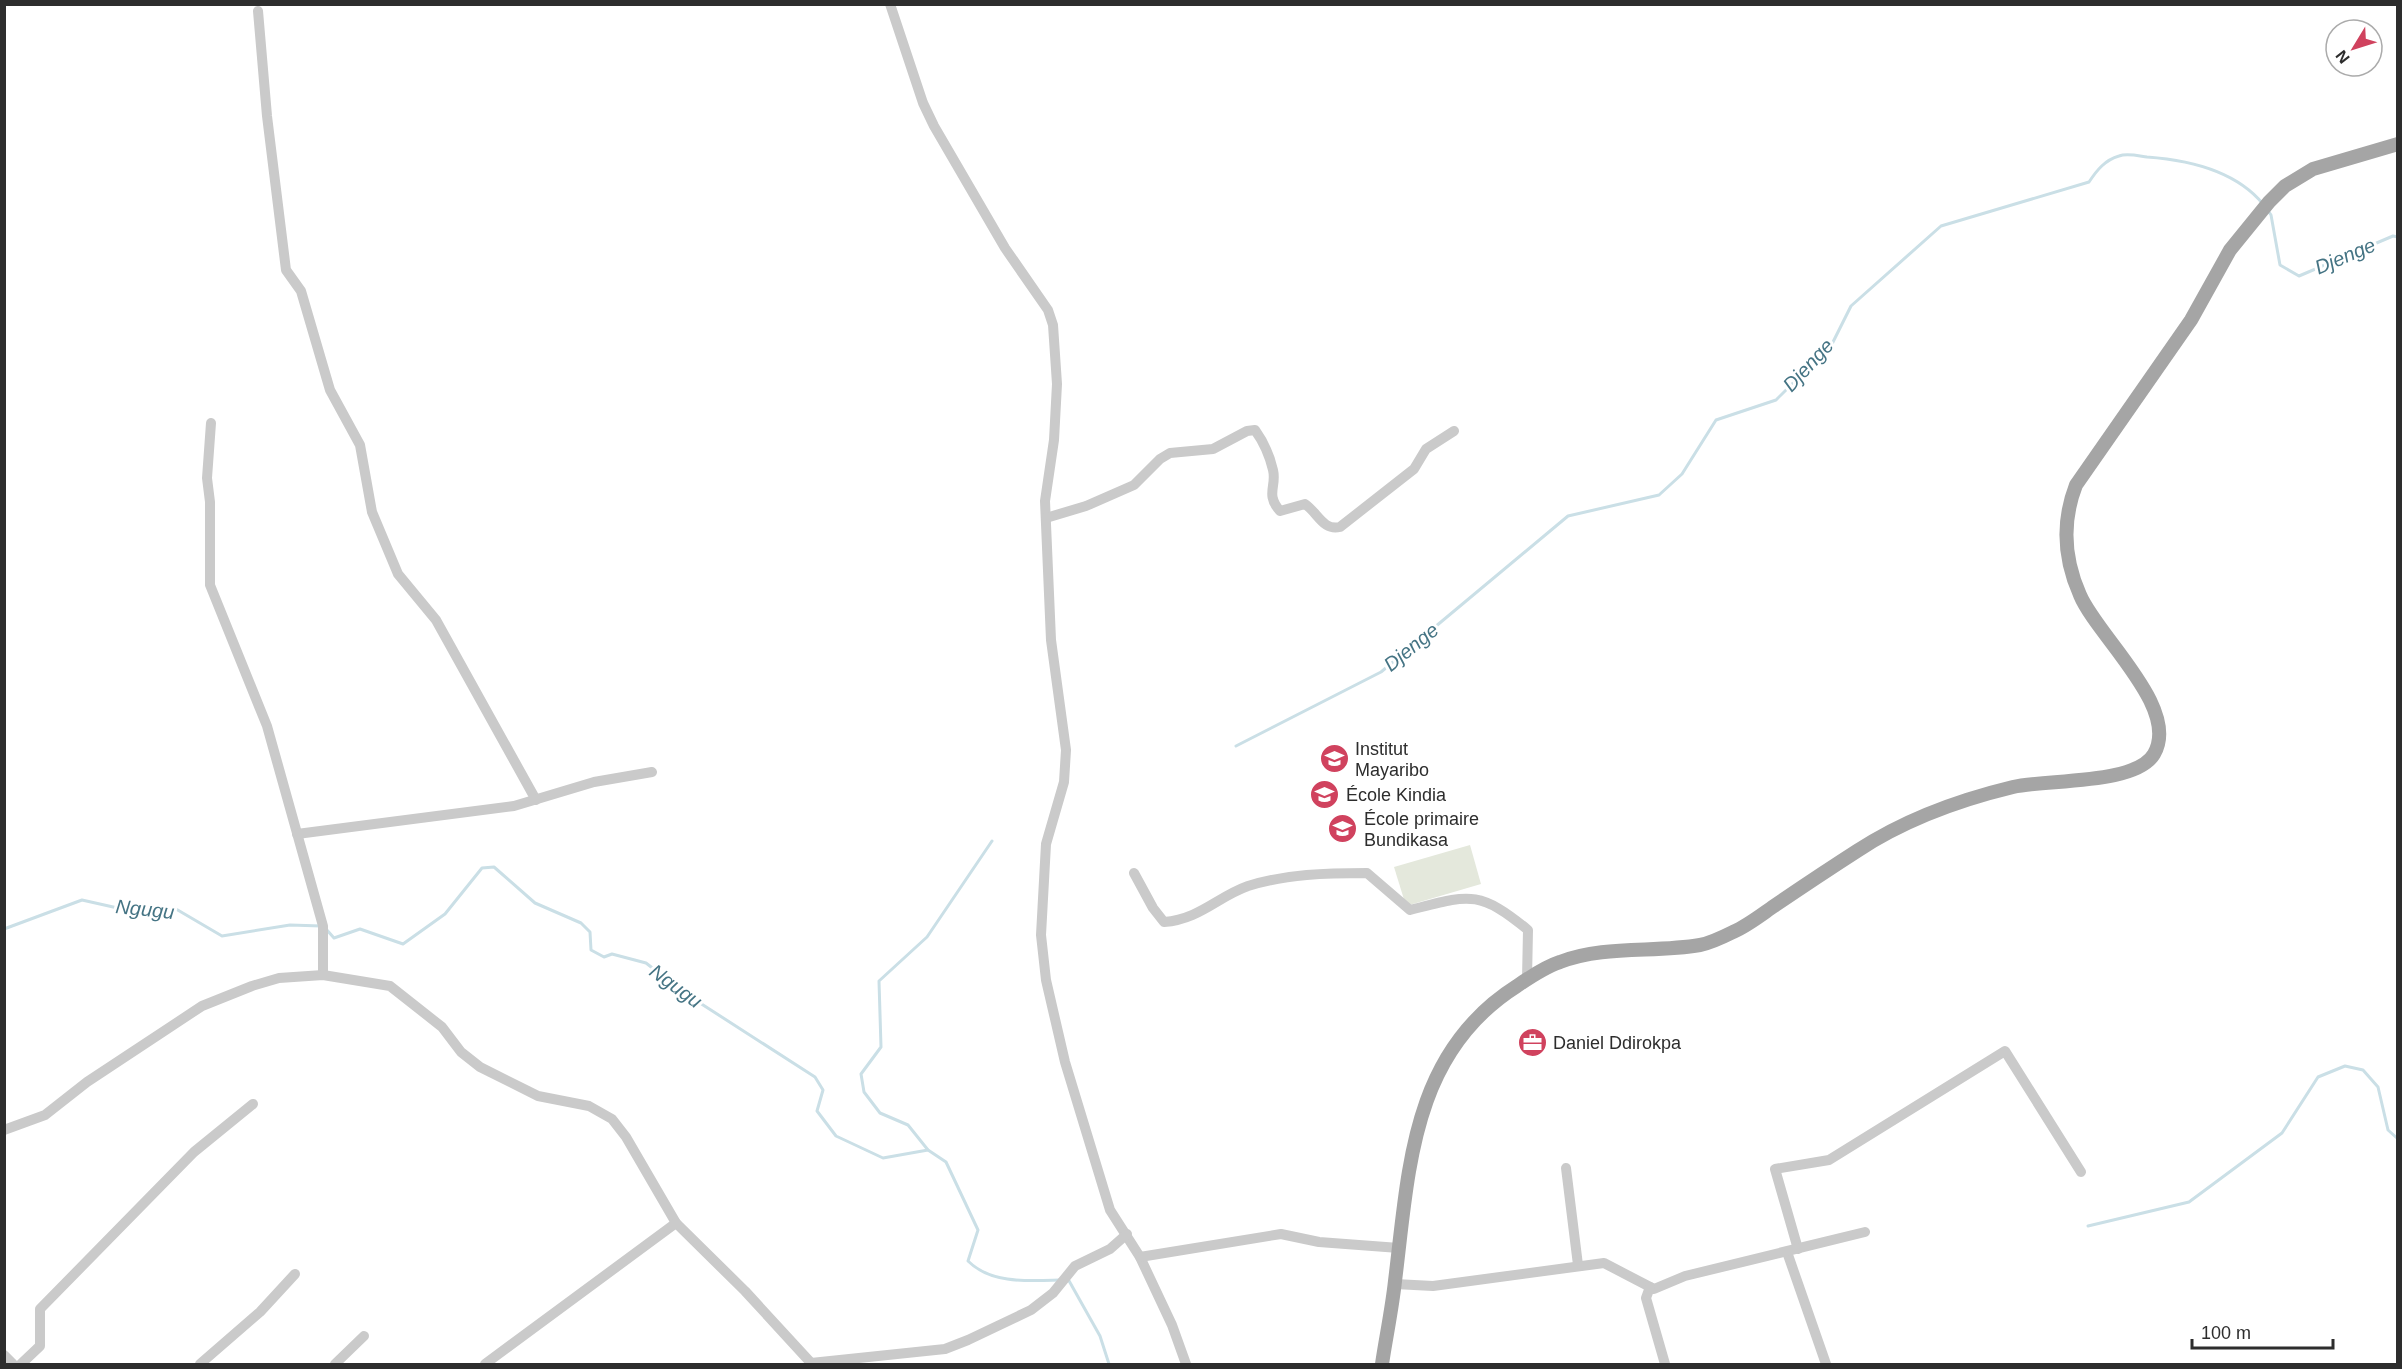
<svg xmlns="http://www.w3.org/2000/svg" width="2402" height="1369" font-family="Arial,sans-serif">
<style>
.green{fill:#e4e8dc}
.lines{fill:none;stroke-linecap:round;stroke-linejoin:round}
.stream{stroke:#cadfe6;stroke-width:3}
.minor{stroke:#cacaca;stroke-width:10}
.major{stroke:#a5a5a5;stroke-width:14}
.labels{text-anchor:middle;stroke-width:6;stroke-linejoin:round;paint-order:stroke}
.poi-label{font-size:18px;fill:#2d2d2d;stroke:#fff;text-anchor:start}
.water-label{font-size:20px;font-style:italic;fill:#457484;stroke:#fff}
</style>
<rect width="100%" height="100%" fill="#fff"/>
<!-- green -->
<path class="green" d="M1470,845l11,39 -75,22 -12,-39z"/>
<g class="lines">
<!-- stream -->
<g class="stream">
<path d="M2267,209l4,6 9,50 19,11 94,-40 5,1"/>
<path d="M1236,746l145,-74 187,-156 91,-21 23,-21 34,-54 60,-20 56,-56 19,-38 90,-80 148,-44c8,-12 16,-22 30,-26 8,-3 20,0 28,1 42,3 88,13 116,47"/>
<path d="M992,841l-65,96 -48,44 2,66 -20,27 3,18 16,21 28,12 20,25 18,12 32,68 -10,31c23,23 60,20 91,19"/>
<path d="M4,929l78,-29 49,11 45,-2 46,27 68,-11 31,1"/>
<path d="M326,929l8,9 26,-9 43,15 42,-30 37,-46 12,-1 41,36 46,20 9,9 1,18 13,7 8,-3 34,9 40,31 129,83 8,13 -6,21 19,25 47,22 45,-8"/>
<path d="M2088,1226l101,-24 93,-69 36,-56 27,-11 18,4 15,17 10,43 10,9"/>
<path d="M1068,1279l32,57 9,28"/>
</g>
<!-- minor -->
<g class="minor">
<path d="M890,4l33,99 11,23 71,122 43,62 5,15 4,59 -3,56 -9,61 6,139 15,110 -2,32 -18,62 -5,91 5,45 19,82 45,148 30,47 32,68 14,39"/>
<path d="M258,11l9,105 19,154 15,21 29,99 30,55 12,67 26,62 38,46 100,180"/>
<path d="M211,423l-4,55 3,24v83l57,141 56,200v49"/>
<path d="M1046,518l40,-12 48,-21 26,-26 10,-6 43,-4 34,-18 8,-1c8,11 15,27 18,40 4,16 -8,24 7,41l25,-7c13,9 18,27 35,23l74,-58 12,-20 28,-18"/>
<path d="M297,834l217,-28 80,-24 58,-10"/>
<path d="M1134,873l19,35 11,14c36,-3 53,-25 84,-36 38,-12 79,-13 119,-13l43,37c59,-15 68,-21 118,20l-1,49"/>
<path d="M4,1130l41,-15 42,-33 115,-76 50,-20 27,-8 44,-3 67,11 52,41 19,25 19,15 58,29 51,10 23,13 14,18 50,86 69,68 67,73"/>
<path d="M1566,1168l12,97"/>
<path d="M1798,1249l-23,-80 54,-9 176,-109 76,121"/>
<path d="M1787,1252l39,112"/>
<path d="M1140,1257l141,-23 38,8 80,6"/>
<path d="M1395,1284l38,2 171,-23 50,26 31,-13 180,-44"/>
<path d="M1650,1287l-4,11 19,66"/>
<path d="M4,1355l9,9"/>
<path d="M811,1363l134,-14 23,-9 63,-30 22,-17 22,-27 35,-17 17,-15"/>
<path d="M21,1364l19,-18v-37l154,-157 59,-48"/>
<path d="M200,1364l60,-52 35,-38"/>
<path d="M335,1364l29,-28"/>
<path d="M485,1364l191,-141"/>
</g>
<!-- major -->
<path class="major" d="M1382,1364c4,-27 10,-55 13,-83 14,-112 16,-228 122,-295 13,-9 28,-19 43,-24 44,-17 94,-9 140,-17 11,-2 23,-8 33,-13 14,-6 28,-17 41,-26 28,-19 55,-37 83,-55 47,-31 102,-51 156,-64 33,-8 123,-2 141,-33 27,-46 -57,-118 -74,-159 -16,-36 -18,-74 -4,-110l115,-165 39,-70 39,-48 16,-16 28,-17 85,-25"/>
</g>
<!-- icons -->
<defs>
<symbol id="school-disc" viewBox="-11 -11 22 22"><circle r="9.5" fill="#d0425e" stroke="#fff"/><path d="M0-5L7-2L0 1L-7-2ZM-4 1L0 2.5L4 1V4Q0 6-4 4Z" fill="#fff"/></symbol>
<symbol id="office-disc" viewBox="-11 -11 22 22"><circle r="9.5" fill="#d0425e" stroke="#fff"/><path d="M-6-3h4V-5.5h4V-3h4V5H-6ZM-1-4.5V-3h2v-1.5ZM-6 0V1H6V0Z" fill="#fff"/></symbol>
</defs>
<g fill-rule="evenodd">
<use href="#school-disc" x="1318" y="742" width="33" height="33"/>
<use href="#school-disc" x="1308" y="778" width="33" height="33"/>
<use href="#school-disc" x="1326" y="812" width="33" height="33"/>
<use href="#office-disc" x="1516" y="1026" width="33" height="33"/>
</g>
<g class="labels">
<!-- poi labels -->
<g class="poi-label">
<text x="1355" y="755">Institut<tspan x="1355" dy="21">Mayaribo</tspan></text>
<text x="1346" y="801">École Kindia</text>
<text x="1364" y="825">École primaire<tspan x="1364" dy="21">Bundikasa</tspan></text>
<text x="1553" y="1049">Daniel Ddirokpa</text>
</g>
<!-- water labels -->
<g class="water-label">
<text transform="translate(2345 256) rotate(-23)" y="7">Djenge</text>
<text transform="translate(1808 365) rotate(-47)" y="7">Djenge</text>
<text transform="translate(1411 647) rotate(-39)" y="7">Djenge</text>
<text transform="translate(145 909) rotate(6)" y="7">Ngugu</text>
<text transform="translate(676 986) rotate(36)" y="7">Ngugu</text>
</g>
</g>
<!-- border -->
<rect width="2402" height="1369" fill="none" stroke="#2d2d2d" stroke-width="12"/>
<!-- north arrow -->
<g transform="translate(2354 48) rotate(232)"><circle r="28" fill="#ffffff" stroke="#ababab" stroke-width="1.5"/>
<path d="M0-4.5L10 22L0 15L-10 22Z" fill="#d0425e"/>
<text y="-9" font-size="16" font-weight="bold" text-anchor="middle" fill="#2d2d2d">N</text>
</g>
<!-- scale -->
<path d="M2192 1339v9h141v-9" fill="none" stroke="#2d2d2d" stroke-width="3"/>
<text x="2201" y="1339" font-size="18" fill="#2d2d2d" stroke="#ffffff" stroke-width="4.5" paint-order="stroke">100 m</text>
</svg>
